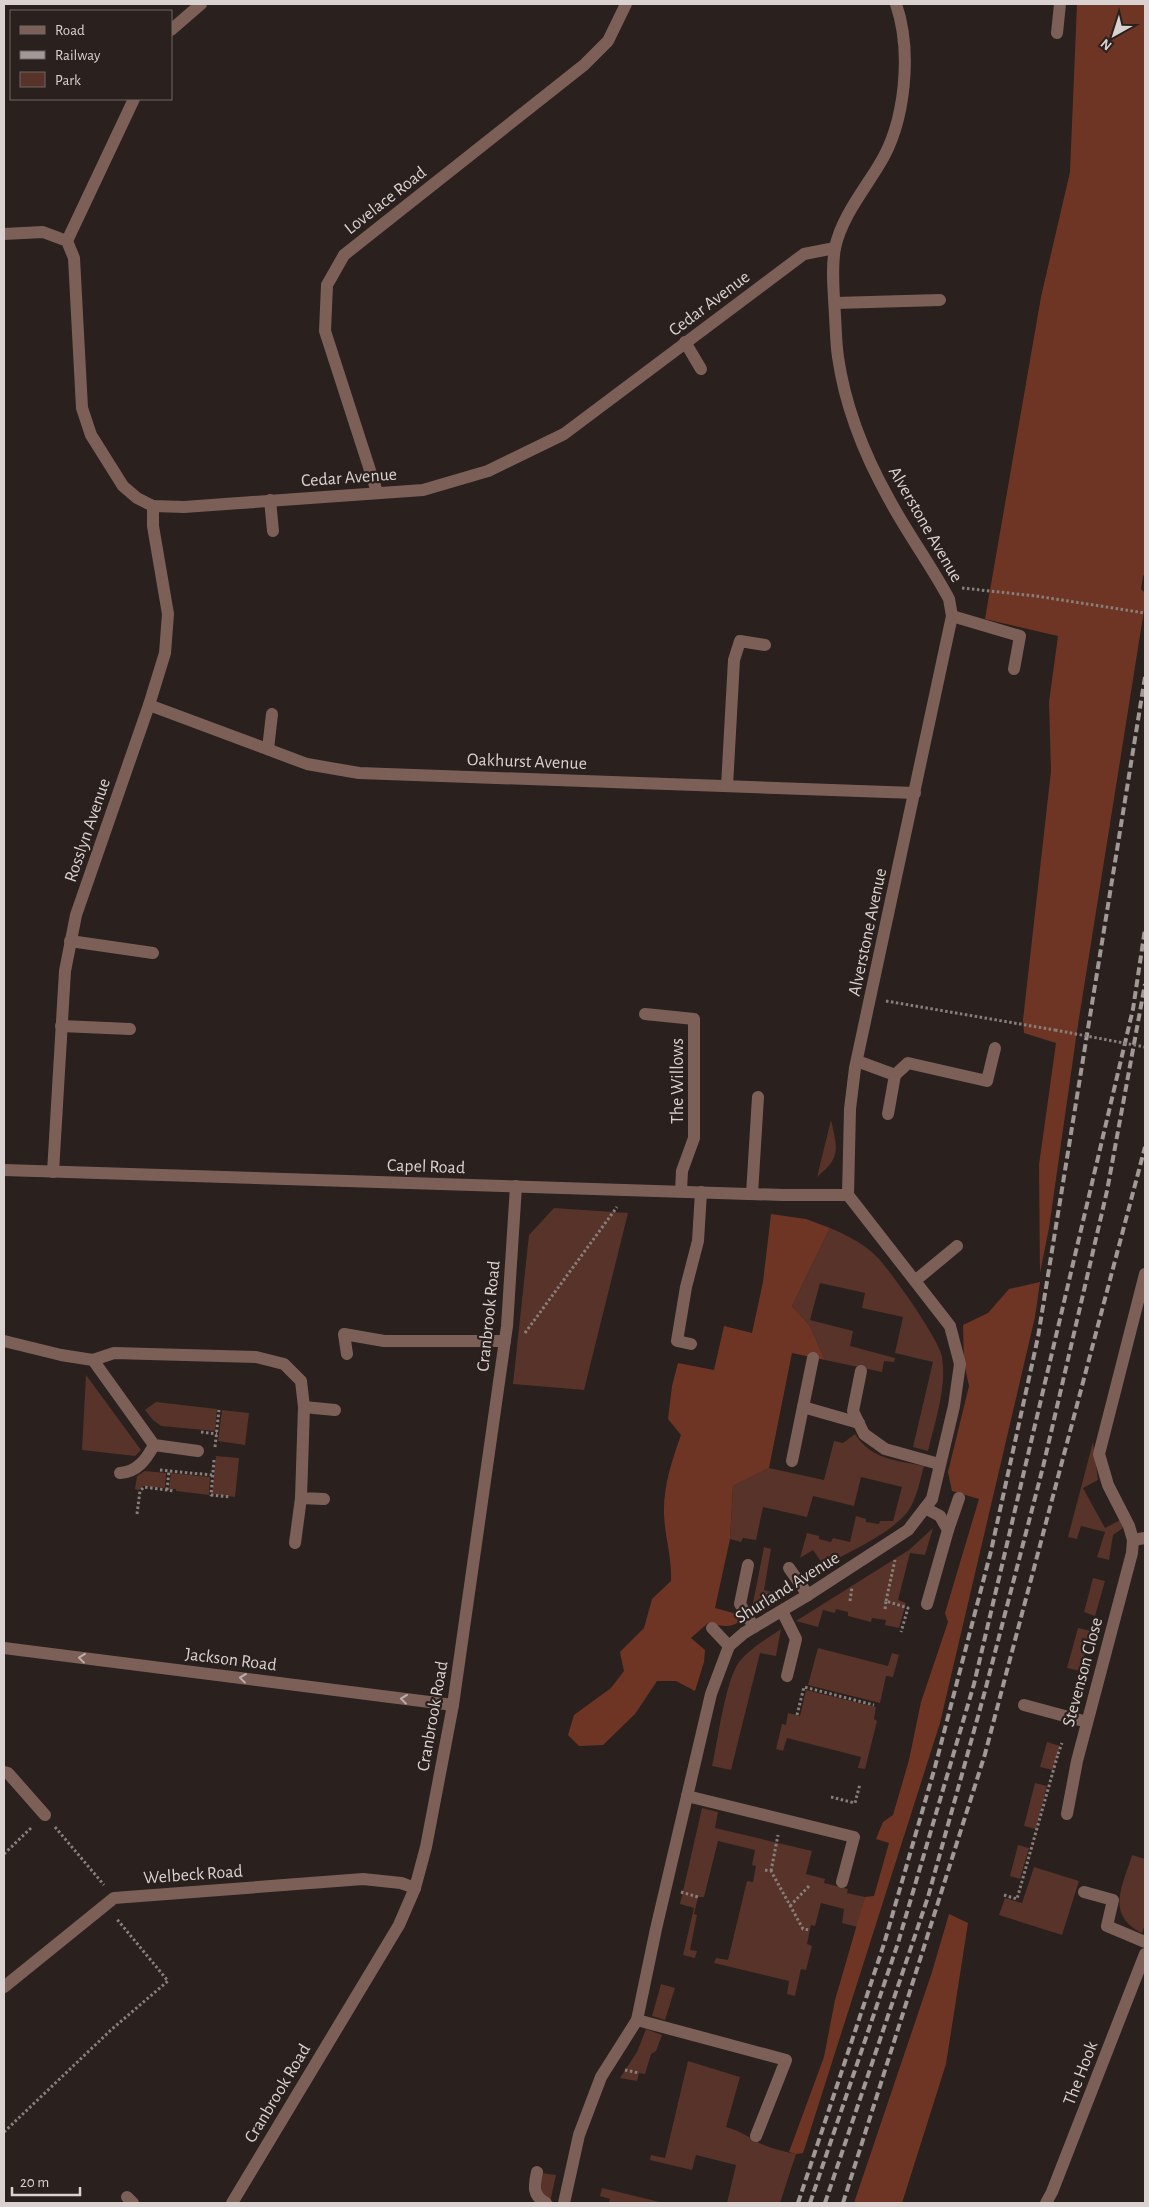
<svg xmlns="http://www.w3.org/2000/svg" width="1149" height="2207" font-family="'Alegreya Sans',sans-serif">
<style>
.green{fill:#573329}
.forest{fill:#6f3524}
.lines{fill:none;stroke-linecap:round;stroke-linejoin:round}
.path{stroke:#887f7d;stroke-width:3;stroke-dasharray:2.5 2.5;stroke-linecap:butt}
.minor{stroke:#7c6058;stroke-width:12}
.rail{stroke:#a19997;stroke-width:4;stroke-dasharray:8 4;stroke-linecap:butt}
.path-bridge{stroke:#887f7d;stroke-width:3;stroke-dasharray:2.5 2.5;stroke-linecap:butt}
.oneway{stroke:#bdb0ac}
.labels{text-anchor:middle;stroke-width:4.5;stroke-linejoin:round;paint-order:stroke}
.street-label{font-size:18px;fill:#d9d2d0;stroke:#2a201d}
</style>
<rect width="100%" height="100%" fill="#2a201d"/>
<!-- green -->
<g class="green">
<path d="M831,1120c6,28 11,37 -14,57z"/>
<path d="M554,1208l74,5 -44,177 -71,-6 16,-149z"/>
<path d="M830,1228c17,7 35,16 48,30 14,15 61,81 64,99 5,31 -7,64 -14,94l-15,-4 20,-85 -38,-9 8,-36 -41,-9 3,-15 -45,-10 -10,37 43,11 -3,15 45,12 -1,4 -10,-1 -2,11 -57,-12 -15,-34 -18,-20z"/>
<path d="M86,1375l55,75 -6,6 -53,-6z"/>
<path d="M156,1402l61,7 -2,22 -54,-5 -8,-6 -8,-10z"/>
<path d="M222,1410l27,3 -4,32 -27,-4z"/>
<path d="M855,1434c17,26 41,26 69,32 -4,14 -7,31 -15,44 -15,22 -62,43 -85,56l-11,-16 -13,8 7,-25 12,3v3l12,3 2,-4 17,4 6,-26 10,3v3l13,2 1,-3h13l9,-34 -41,-10 -7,29 -41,-10 -6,21 -44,-10 -7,33 -13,-2 -2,4 -11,-3 3,-53 36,-18 55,12 10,-39 9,2z"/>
<path d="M1093,1442l5,38 -15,8 22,40 15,-8 3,8 -10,7 -4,25 -12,-3 8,-25 -24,-6 -4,13 -9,-2z"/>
<path d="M216,1456l23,2 -4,39 -23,-3z"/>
<path d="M145,1471l21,2 -1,15 -22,-2 -4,4 -4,-1 2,-13z"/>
<path d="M171,1473l39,4 -1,18 -33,-4v-2h-7z"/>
<path d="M933,1528l-8,27 -15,-2 -12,47 8,3 -7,25 -14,-3 1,-5 -14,-2 -1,4 -23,-6v-4l-12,-3 -1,4 -12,-3 -5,17 -22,-6 113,-71z"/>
<path d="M764,1547l7,2 -7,41 15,4 -28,19z"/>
<path d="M1093,1578l12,3 -10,35 -11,-4z"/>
<path d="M1078,1628l13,3 -11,40 -13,-3z"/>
<path d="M781,1629l-5,27 -16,-3 -29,117 -19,-4c6,-26 13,-84 27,-104 11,-14 28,-23 42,-33z"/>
<path d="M818,1648l70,18 4,-13 7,2 -6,22 -7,-1 -6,27 -72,-18z"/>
<path d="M806,1690l70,17 -2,12 3,2 -12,48 -7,-1 3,-11 -74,-19 -4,13 -7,-2 6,-25 4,1 2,-12 12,3z"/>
<path d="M1047,1742l13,4 -7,24 -13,-3z"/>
<path d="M1035,1783l12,3 -11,43 -12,-3z"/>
<path d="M702,1808l16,4 -3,16 97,23 -6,23 19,5 -1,4 24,6 -1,4 18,4 -7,30 -16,-4 2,-14 -23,-6 -6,23 -4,-1 -4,19 5,2 -6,24 -5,-1 -6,27 -8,-2 2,-13 -75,-18 2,-5 12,2 19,-79 6,1 3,-16 -4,-1 3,-15 -37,-9 -14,56h-6l-4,17 3,1 -7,35 7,1 -2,7 -12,-3 11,-47 -14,-4z"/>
<path d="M1018,1845l11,3 -9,31 -10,-3z"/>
<path d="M1132,1855l13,4v65l-3,9c-37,-19 -19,-47 -10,-78z"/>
<path d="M1034,1867l45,14 -17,54 -63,-20 6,-17 17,5z"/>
<path d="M661,1984l14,4 -10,32 -13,-4z"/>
<path d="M646,2029l16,6 -6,16 -5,3 -6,20 -6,-1 -2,8 -17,-3 17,-26z"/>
<path d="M688,2061l52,16 -14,50c11,3 18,7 28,13 13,8 28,11 42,14l-16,49h-53l9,-38 -40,-10 -4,15 -42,-10 1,-5 14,3z"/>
<path d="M541,2173l15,2 -6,27 -9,-5z"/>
<path d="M602,2188l62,15h-55l1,-4 -10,-3z"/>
</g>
<!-- forest -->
<g class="forest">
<path d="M1077,4h68v570l-2,2 -2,13 4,4v11l-68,427 -28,197 -9,45 -1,-108 17,-122 -32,-10 -1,-13 28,-249 -2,-69 9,-66 -73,-17 56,-322 29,-125z"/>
<path d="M771,1214l35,5 24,9 -38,78 18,20 15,34 -33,-7 -23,115 -36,18 -3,53 -15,69 29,8c-10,14 -21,10 -36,7l-17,15 14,12 -1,12 -9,29 -19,-10h-19l-22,33 -32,31 -24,1 -11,-11 6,-20 37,-27 13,-17 -4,-19 24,-24 8,-29 19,-18c1,-23 -6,-44 -7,-66 -1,-28 8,-55 17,-80l-13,-16 4,-33 6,-23 36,7 10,-44 28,7 11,-51z"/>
<path d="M1040,1282l-5,35 -95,406 -134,421 -3,9 -7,1 -7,-2 35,-95 11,-57 30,-103 9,-1 15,-53 -13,-4 7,-17 10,-7 16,-55 12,-58 27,-80 -3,-9 34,-114 -27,-8 -4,-19 21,-86 -5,-23 -1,-38 25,-12 21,-24z"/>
<path d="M949,1914l19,9 -22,141 -44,139h-48l78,-231z"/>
</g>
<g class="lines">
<!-- path -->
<g class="path">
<path d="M962,588l74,8 109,17"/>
<path d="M886,1001l169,29"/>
<path d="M525,1333l92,-126"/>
<path d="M201,1432l16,2"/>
<path d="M215,1447l4,-37"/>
<path d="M214,1460l-3,35 19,2"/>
<path d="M160,1470l9,1"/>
<path d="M167,1490l2,-19 43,4"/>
<path d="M137,1514l3,-23 4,-4 30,4"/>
<path d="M850,1601l2,-14"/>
<path d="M886,1601l9,-41"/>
<path d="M885,1609l1,-8 22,7 -7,24"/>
<path d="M797,1715l7,-28 70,18"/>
<path d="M1058,1754l4,-11"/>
<path d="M831,1797l24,6 5,-19"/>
<path d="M55,1827l49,58"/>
<path d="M4,1854l28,-27"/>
<path d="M765,1870l6,1 32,58 7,1"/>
<path d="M771,1871l7,-36"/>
<path d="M681,1892l17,5"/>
<path d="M1004,1895l13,4 41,-145"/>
<path d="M790,1906l19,-20"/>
<path d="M625,2070l14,3"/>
<path d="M4,2132l108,-103 56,-48 -52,-63"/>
</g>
<!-- minor -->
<g class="minor">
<path d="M171,30l30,-26"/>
<path d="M1057,33l3,-29"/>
<path d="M4,234l39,-2 24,9 7,17 8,150 9,27 32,51 14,12 16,8 31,1 239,-17 65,-19 76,-37 240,-180 31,-6"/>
<path d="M67,241l67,-142"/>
<path d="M835,303l105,-3"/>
<path d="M685,342l16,27"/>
<path d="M377,492l-52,-161 2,-46 17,-30 240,-190 24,-24 18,-37"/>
<path d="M270,500l3,31"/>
<path d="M952,616l68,20 -6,33"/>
<path d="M149,705l158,59 52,9 556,20"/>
<path d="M268,749l4,-35"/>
<path d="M727,786l7,-126 6,-19 25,4"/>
<path d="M70,941l83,12"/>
<path d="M645,1014l49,5v119l-12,33 -1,20"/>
<path d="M61,1026l69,3"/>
<path d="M857,1061l38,14 13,-12 79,18 8,-33"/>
<path d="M888,1114l7,-39"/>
<path d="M4,1170l779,25h65"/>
<path d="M53,1172l12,-201 11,-56 73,-210 16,-52 3,-39 -15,-88v-20"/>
<path d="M752,1194l6,-97"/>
<path d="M848,1195l2,-86 5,-41 97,-452 -3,-17c-18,-34 -42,-66 -60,-100 -24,-43 -44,-93 -51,-142 -2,-13 -2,-27 -3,-41 -1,-22 -4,-47 0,-68 6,-30 29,-58 44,-83 27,-43 33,-114 17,-161"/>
<path d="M916,1280l41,-34"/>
<path d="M4,1341l57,14 32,5 61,85 44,6"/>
<path d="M691,1344l-14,-3 9,-54 12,-46 3,-49"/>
<path d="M347,1354l-3,-20 40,7h121"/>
<path d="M93,1360l21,-7 142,4 28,7 17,17 3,26 -3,91 23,1"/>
<path d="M861,1371l-8,40 11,23 21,15 54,15"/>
<path d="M304,1407l31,3"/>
<path d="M803,1407l56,16"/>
<path d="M792,1461l21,-103"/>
<path d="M120,1473c17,-1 26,-13 34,-28"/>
<path d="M925,1508l15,8 8,14 -21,74"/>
<path d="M948,1530l11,-32"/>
<path d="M1133,1540l12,-2"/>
<path d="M295,1543l6,-45"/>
<path d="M748,1565l-8,39 14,23"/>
<path d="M789,1568l19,27"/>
<path d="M782,1611l14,28 -9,37"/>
<path d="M712,1628l17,18"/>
<path d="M4,1648l449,57"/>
<path d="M1024,1705l63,17"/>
<path d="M4,1772l4,1 37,42"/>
<path d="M687,1796l167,41 -12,45"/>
<path d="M1067,1814l10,-53 55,-208 1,-13 -4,-14 -21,-41 -9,-31 46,-180"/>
<path d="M1084,1892l29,8 -6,26 38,16"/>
<path d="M4,1987l110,-89 249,-19 38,4 14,5"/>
<path d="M637,2020l149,40 -30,76"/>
<path d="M537,2172c-3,14 -5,23 9,31"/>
<path d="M127,2197l6,6"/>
<path d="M232,2203l167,-278 16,-37 11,-41 27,-142 54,-379 9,-140"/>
<path d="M564,2203l15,-68 22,-58 36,-57 19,-91 55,-235 18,-48 15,-13 64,-38 100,-65 24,-31 22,-93 6,-42 -10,-38 -102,-131"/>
<path d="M1046,2203l6,-11 93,-238"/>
</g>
<!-- rail -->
<g class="rail">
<path d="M798,2203l86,-259 51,-177 56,-216 47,-214 107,-660"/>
<path d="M810,2203l88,-260 76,-259 159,-675 12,-80"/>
<path d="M825,2203l103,-306 57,-206 58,-224 64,-276 38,-207"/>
<path d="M843,2203l142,-449 160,-607"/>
</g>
<!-- path-bridge -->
<path class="path-bridge" d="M1055,1030l90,17"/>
</g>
<!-- one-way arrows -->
<defs><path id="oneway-chevron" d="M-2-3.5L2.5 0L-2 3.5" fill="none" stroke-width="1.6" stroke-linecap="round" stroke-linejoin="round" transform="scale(1.25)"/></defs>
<g class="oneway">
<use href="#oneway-chevron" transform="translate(82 1658) rotate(-173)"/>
<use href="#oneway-chevron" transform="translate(243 1678) rotate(-173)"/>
<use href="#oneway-chevron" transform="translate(404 1699) rotate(-173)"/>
</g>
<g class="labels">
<!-- street labels -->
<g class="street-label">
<text transform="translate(385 200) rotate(-38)" y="6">Lovelace Road</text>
<text transform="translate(709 303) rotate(-37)" y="6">Cedar Avenue</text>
<text transform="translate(349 477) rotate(-4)" y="6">Cedar Avenue</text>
<text transform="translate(926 524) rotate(60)" y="6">Alverstone Avenue</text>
<text transform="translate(527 761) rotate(2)" y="6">Oakhurst Avenue</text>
<text transform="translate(87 830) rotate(-71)" y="6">Rosslyn Avenue</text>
<text transform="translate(867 932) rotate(-78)" y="6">Alverstone Avenue</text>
<text transform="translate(677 1081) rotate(-90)" y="6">The Willows</text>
<text transform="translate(426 1166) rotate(2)" y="6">Capel Road</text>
<text transform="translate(488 1316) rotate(-84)" y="6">Cranbrook Road</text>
<text transform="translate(787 1587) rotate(-32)" y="6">Shurland Avenue</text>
<text transform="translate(231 1659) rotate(7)" y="6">Jackson Road</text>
<text transform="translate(1082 1672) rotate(-75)" y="6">Stevenson Close</text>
<text transform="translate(432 1716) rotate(-80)" y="6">Cranbrook Road</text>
<text transform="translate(193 1874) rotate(-4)" y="6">Welbeck Road</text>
<text transform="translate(1080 2073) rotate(-69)" y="6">The Hook</text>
<text transform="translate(277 2093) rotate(-59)" y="6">Cranbrook Road</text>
</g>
</g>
<!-- border -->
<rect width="1149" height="2207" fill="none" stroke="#d9d2d0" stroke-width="10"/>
<!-- legend -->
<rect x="10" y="10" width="162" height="90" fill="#2a201d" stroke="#706765"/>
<rect x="20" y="26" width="25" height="8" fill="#7c6058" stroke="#706765"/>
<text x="55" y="35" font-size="15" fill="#d9d2d0">Road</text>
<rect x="20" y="51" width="25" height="8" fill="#a19997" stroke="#706765"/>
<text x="55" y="60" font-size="15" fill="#d9d2d0">Railway</text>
<rect x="20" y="72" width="25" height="15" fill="#573329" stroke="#706765"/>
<text x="55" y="85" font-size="15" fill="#d9d2d0">Park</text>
<!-- north arrow -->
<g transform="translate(1114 35) rotate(219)" stroke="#2a201d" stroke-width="4" paint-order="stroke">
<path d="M0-4L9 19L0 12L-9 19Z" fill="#d9d2d0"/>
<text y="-8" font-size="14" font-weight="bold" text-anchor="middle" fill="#d9d2d0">N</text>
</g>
<!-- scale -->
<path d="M12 2187v8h68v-8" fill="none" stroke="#d9d2d0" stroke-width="2.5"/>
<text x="20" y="2187" font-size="15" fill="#d9d2d0" stroke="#2a201d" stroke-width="4" paint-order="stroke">20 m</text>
</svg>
